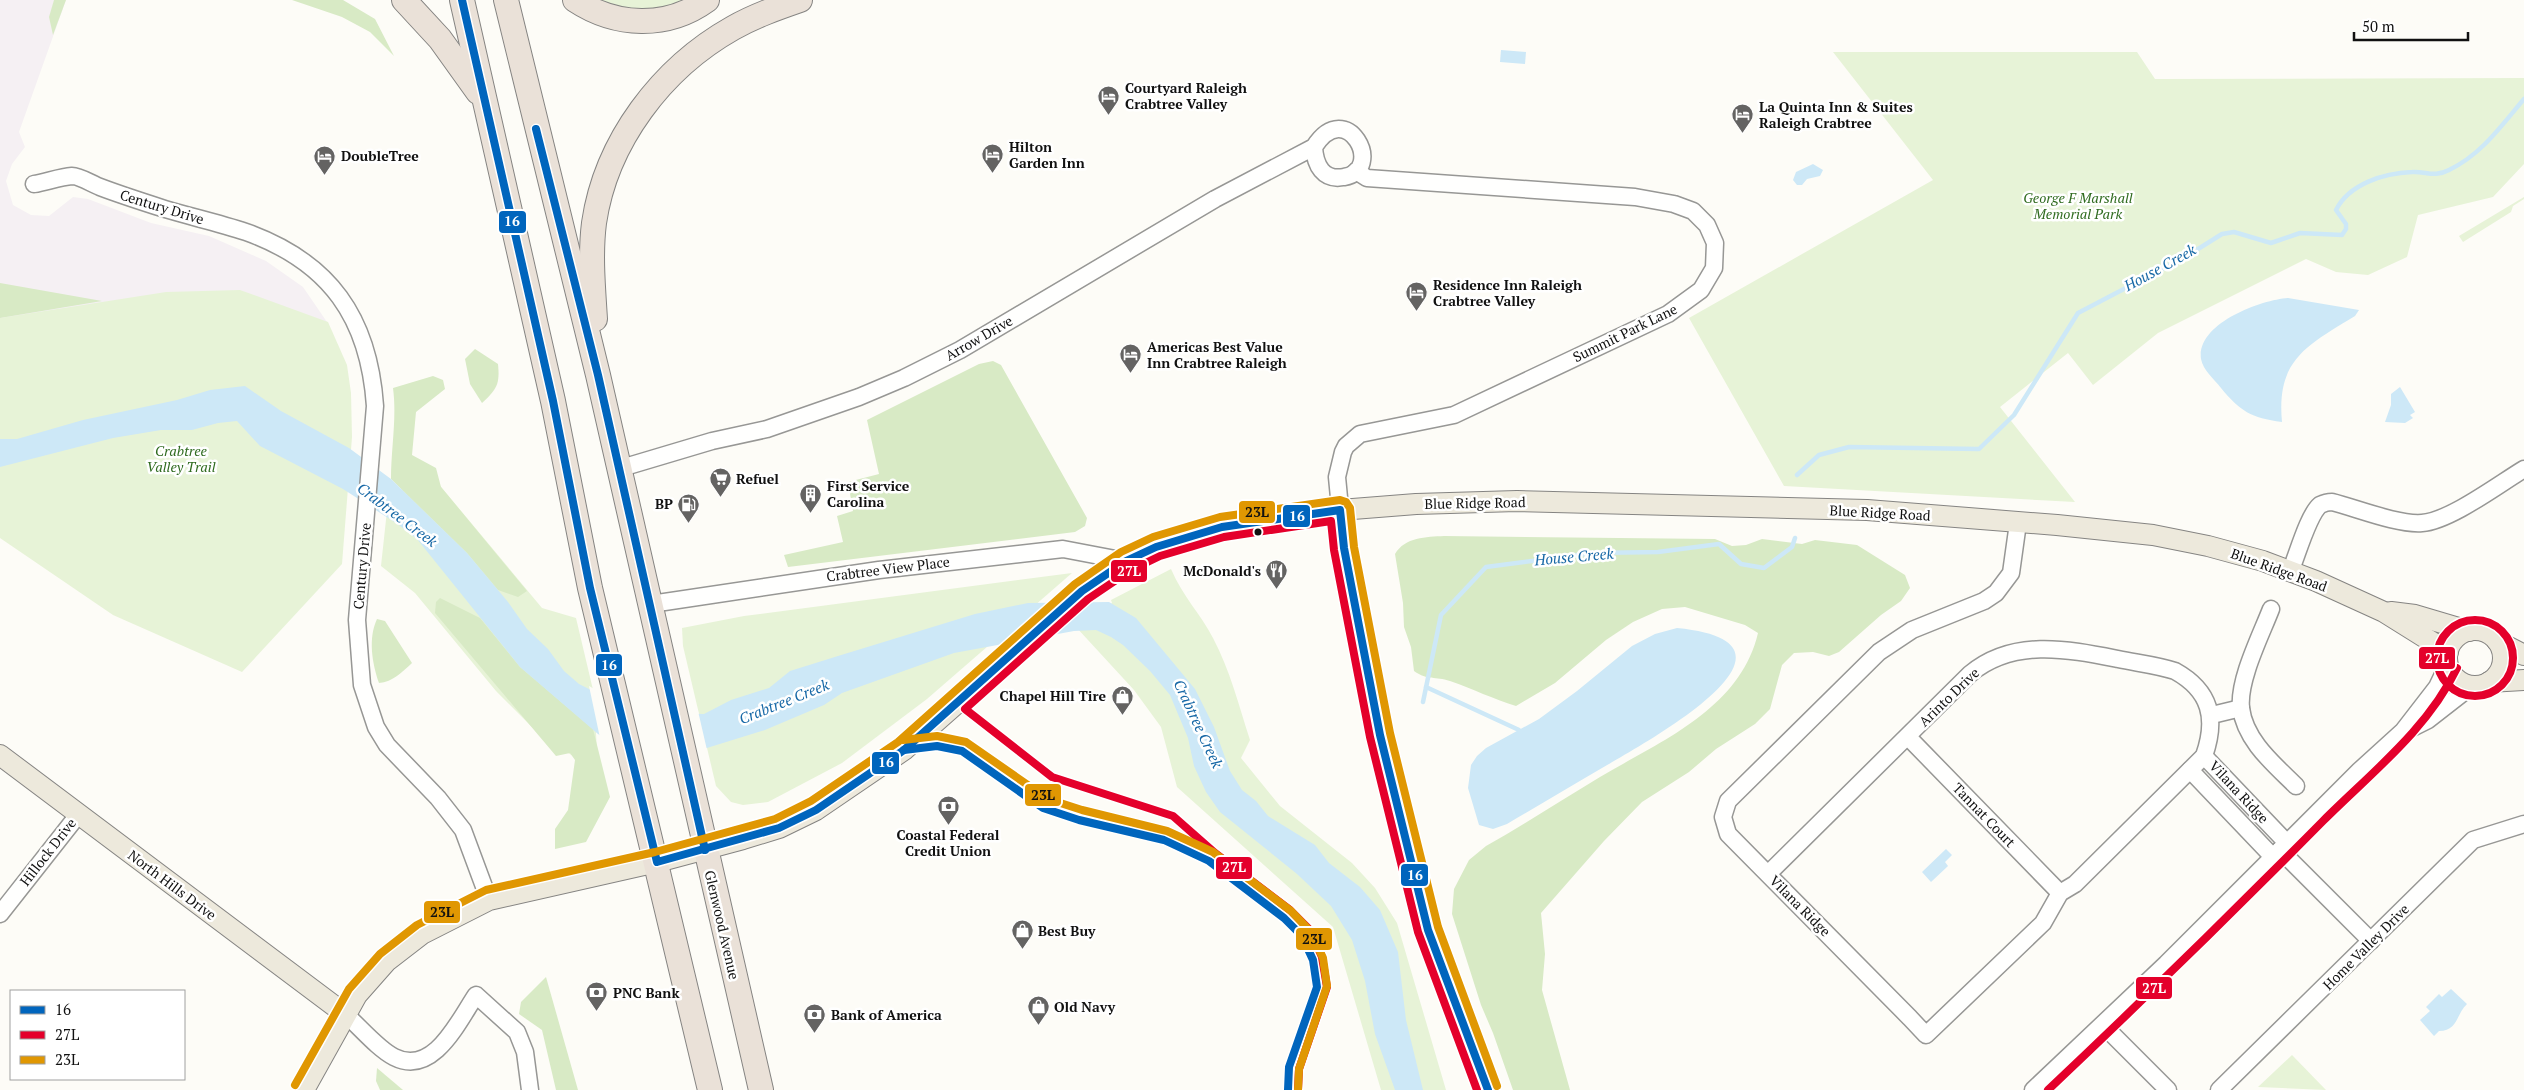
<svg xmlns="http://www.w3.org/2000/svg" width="2524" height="1090" font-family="'PT Serif',serif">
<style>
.industrial{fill:#f5f0f3}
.green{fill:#e7f3d7}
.forest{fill:#d8eac5}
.water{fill:#cde8f7}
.pier{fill:#fdfcf7}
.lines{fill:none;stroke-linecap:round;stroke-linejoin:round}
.stream{stroke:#cde8f7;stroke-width:4.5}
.minor-casing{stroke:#979795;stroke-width:19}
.major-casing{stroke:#858482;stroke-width:22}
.highway-casing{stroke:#858482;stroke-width:26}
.minor{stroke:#fffffe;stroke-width:16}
.major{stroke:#ede9dc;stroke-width:20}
.highway{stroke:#eae1d8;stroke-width:24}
.bus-1-casing{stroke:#fff;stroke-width:11}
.bus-2-casing{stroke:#fff;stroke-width:11}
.bus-3-casing{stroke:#fff;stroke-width:11}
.bus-1{stroke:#0065bd;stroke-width:8}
.bus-2{stroke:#e4002b;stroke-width:8}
.bus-3{stroke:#e09702;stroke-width:8}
.bus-dot{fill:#111;stroke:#fff;stroke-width:2}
.labels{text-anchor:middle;stroke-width:5;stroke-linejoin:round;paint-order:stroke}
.poi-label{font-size:14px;font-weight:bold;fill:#111;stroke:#fff;text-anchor:start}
.park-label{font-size:14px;font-style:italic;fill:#2f6b1f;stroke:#fff}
.street-label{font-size:14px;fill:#111;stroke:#fff}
.water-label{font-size:15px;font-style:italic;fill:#1768a6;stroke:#fff}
.line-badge{stroke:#fff;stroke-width:2}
.badge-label{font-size:14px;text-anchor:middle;font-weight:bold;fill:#fff}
.pale-badge-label{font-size:14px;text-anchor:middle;font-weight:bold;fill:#111}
</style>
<rect width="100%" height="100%" fill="#fdfcf7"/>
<!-- industrial -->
<path class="industrial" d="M0,0h66l-47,132 6,15 -13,17 -6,17 7,24 18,10 18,1 24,-19 15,2 63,24 58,13 57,25 37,26 24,35 -310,-6 -17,2z"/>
<!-- green -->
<g class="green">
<path d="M588,0h103l-31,13h-35z"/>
<path d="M1833,52h304l18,27 369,-1v86l-31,33 -75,18 -11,42 -39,18 -32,-3 -30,-13 -148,74 -65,52 -25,-32 -68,54 75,95 -291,-16 -95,-168 244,-138z"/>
<path d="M2524,197v2l-11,7 -2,6 -48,30 -4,-6z"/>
<path d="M240,290l88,32 19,43 4,28 1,44 -10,127 -100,108 -129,-57 -113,-77v-220l166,-26z"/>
<path d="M427,470l115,138 34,10 18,76 4,78 -58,-37 -44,-44 -81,-98 -34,-27 8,-74 5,3z"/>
<path d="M1171,569c12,28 29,44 42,69 17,32 26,68 37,102l-9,18 39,48 72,57 23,25 22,35 49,167h-65l-48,-163 -156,-140 -16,-60 -27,-37 -58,-63 36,-24 -1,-3z"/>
<path d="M1072,573l-145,126 -85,64 -74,39 -25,3 -12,-3 -15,-16 -33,-140 -1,-18 62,-12z"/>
<path d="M2292,1055l34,35 -68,-3z"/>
</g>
<!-- forest -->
<g class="forest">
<path d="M54,0h12l-13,35 -4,-18z"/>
<path d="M292,0h51l32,19 19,37 -24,-24 -28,-15z"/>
<path d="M0,283l102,18 -102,17z"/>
<path d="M475,349l23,15c2,20 -1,25 -16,39l-12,-19 -5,-25z"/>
<path d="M993,361l8,4 86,153 -2,8 -10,6 -287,35 -4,-12 59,-13 -6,-26 16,-5 -5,-29 31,-8 -12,-54 112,-56z"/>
<path d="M433,376l10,4 2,9 -29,23 -4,43 24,13 5,19 86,104 -9,6 -20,-7 -31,-37 -76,-74c0,-31 6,-61 2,-91z"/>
<path d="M1444,536l271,3 17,7 14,-1 16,-6 40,5 13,-4 42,5 48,30 5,13 -9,13 -20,14 -42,37 -10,4 -16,-4 -19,1 -12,12 -12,44 -15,15 -39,25 -27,23 -47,30 -38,39 -63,72 4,41 -3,36 28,100h-57l-20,-57 -12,-28 -29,-91 2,-25 15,-29 17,-14c39,-22 76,-46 114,-69 61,-36 140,-68 158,-144l-13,-8 -60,-18 -23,2 -29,13 -27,18 -51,43 -39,23c-23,-7 -43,-17 -66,-25 -15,-5 -22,0 -36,-10l-3,-24 -7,-20 -1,-24 -8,-49c10,-17 31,-17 49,-18z"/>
<path d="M440,598l40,20 40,49 73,62 17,68 -24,45 -31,7v-20l13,-19 7,-50 -5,-7 -14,3 -121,-143 1,-11z"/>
<path d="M377,619l8,2 27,42c-10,9 -19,19 -33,20 -7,-20 -11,-45 -2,-64z"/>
<path d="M546,977l32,113h-22l-14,-60 -23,-16 2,-12z"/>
<path d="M377,1068l26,22h-23l-4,-9z"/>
</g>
<!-- water -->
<g class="water">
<path d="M1501,50l25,2 -1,12 -25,-2z"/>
<path d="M1813,164l10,6 -3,6 -13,3 -5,6h-5l-4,-5 3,-8z"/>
<path d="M2288,298l71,12 -4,6c-47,29 -79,43 -73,106 -31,-4 -42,-11 -61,-34 -7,-9 -18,-18 -20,-29 -5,-35 59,-59 87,-61z"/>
<path d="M245,386l36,25 68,37 42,31 76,74 41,49 19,27 21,20 16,22 15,13 16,8 65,21 44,1 27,-14 38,-12 21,-17 48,-15 137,-42 53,-11 81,-1 27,16 59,71 19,38 16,44 12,19 14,11 12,15 47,29 14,18 31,24 20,23 18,42 8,68 17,70h-28l-20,-56 -10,-53 -13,-41 -21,-34 -34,-32 -77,-62 -14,-20 -12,-26 -6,-28 -18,-43 -20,-24 -27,-26 -12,-8 -15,-7 -22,1 -120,22 -112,40 -18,12 -59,25 -71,22 -78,-6 -18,-12 -78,-67 -103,-128 -18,-14 -56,-36 -83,-43 -23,-25 -19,2 -26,7h-31l-48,8 -113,29v-28h17l66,-19 94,-20 33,-10z"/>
<path d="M2400,387l15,25 -5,3 3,3 -8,5 -20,-1 6,-17v-11z"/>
<path d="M1677,628c152,15 -34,116 -75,140 -32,19 -63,37 -95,56l-14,5 -14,-4 -11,-37 3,-23 6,-9 9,-8 53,-29 38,-28 55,-45 23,-12z"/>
<path d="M1946,849l6,6 -7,7 3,4 -17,16 -9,-10z"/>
<path d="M2451,989l16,15c-11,10 -9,27 -28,27l-5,5 -14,-16 10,-9 -4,-4 13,-13 3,3z"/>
</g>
<!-- pier -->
<path class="pier" d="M589,686l7,4 21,3 43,18h38l9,39 -13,5 -32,2 -18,-2 -29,-7 -15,-10z"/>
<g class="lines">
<!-- stream -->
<g class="stream">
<path d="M1797,475l22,-20 30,-8 130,2 35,-34 64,-102 109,-57 35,-22 12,-2 37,11 29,-10 42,2 4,-6v-5l-10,-14c13,-26 48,-37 76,-38 14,-1 22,6 37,-2 33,-16 52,-44 75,-71"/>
<path d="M1426,687l93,43"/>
<path d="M1423,702l18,-87 45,-48 107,-14 65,-1 61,-8 22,20 23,4 28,-21 3,-9"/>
</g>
<defs>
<g id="minor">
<path d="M1356,171l11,7 268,19 39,7 19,7 14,14 8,18 -1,25 -13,22 -33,24 -214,101 -94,19 -14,12 -3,6 -6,25 6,62 37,196 48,195 60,160"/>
<path d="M34,184c12,-2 26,-7 38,-8 8,0 20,8 28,11 21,8 43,15 65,22 27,8 54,14 81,23 84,30 123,86 129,174l-18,214 5,65 14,42 11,18 51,53 25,32 26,70"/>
<path d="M618,469l94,-28 55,-12 92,-32 45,-19 56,-28 255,-151 99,-52c33,-52 72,24 30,30 -21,4 -29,-12 -30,-30"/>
<path d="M2290,572c7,-16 18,-57 30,-67 4,-2 8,-3 12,-3 24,6 66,23 90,21 28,-2 77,-39 102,-54"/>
<path d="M651,604l228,-34 184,-21 63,12"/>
<path d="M2271,609c-10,26 -33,71 -30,99 4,33 34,57 55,78"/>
<path d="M2212,715l29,-7"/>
<path d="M2406,731l22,-11 45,-35"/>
<path d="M1908,737l152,156"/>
<path d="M2204,756l83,87"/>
<path d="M2190,770l83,87"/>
<path d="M2280,850l91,91"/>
<path d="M1768,874l202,-200c43,-36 97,-25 148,-15 19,4 39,6 57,12 36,20 42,48 29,85l-129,128 -15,9 -17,30 -117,112 -16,-17 -182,-184 -5,-17 5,-16 151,-149 33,-22 72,-29 12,-8 15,-20 7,-50"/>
<path d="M0,914l78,-99"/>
<path d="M345,1014c14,12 33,35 49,43 39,20 64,-35 82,-62l41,37 8,20 5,38"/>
<path d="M2103,1025l65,65"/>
<path d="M2033,1090l133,-126 194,-194 43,-39 34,-44 11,-23"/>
<path d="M2219,1090l254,-250 51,-16"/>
</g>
<g id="major">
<path d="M2391,612l24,3 54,16"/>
<circle cx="2475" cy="658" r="28"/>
<path d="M2497,641l27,14"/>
<path d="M2489,682l35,-2"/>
<path d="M0,755l345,259"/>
<path d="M304,1090l53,-95 30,-34 35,-27 67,-34 168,-38 86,-23 36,-11 37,-18 88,-60 197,-174 55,-29 66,-20 118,-17 76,-6 101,-3 350,9 190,15 96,10 55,11 55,15 53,20 68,31 64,40"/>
</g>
<g id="highway">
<path d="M404,0l36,39 38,53"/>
<path d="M462,0l91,401 37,187 120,502"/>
<path d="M506,0l92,375 163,715"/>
<path d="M575,0c41,27 92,29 132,0"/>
<path d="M595,319c-2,-32 -5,-64 -1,-96 12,-82 68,-155 139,-195 21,-12 44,-20 67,-28"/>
</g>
</defs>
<!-- minor casing -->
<use href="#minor" class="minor-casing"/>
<!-- major casing -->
<use href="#major" class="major-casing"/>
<!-- highway casing -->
<use href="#highway" class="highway-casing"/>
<!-- minor -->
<use href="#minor" class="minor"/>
<!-- major -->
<use href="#major" class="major"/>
<!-- highway -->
<use href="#highway" class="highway"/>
<defs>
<g id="bus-1">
<path d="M462,0l91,401 37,187 67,274 122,-34 37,-18 88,-60 178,-159 44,-30 30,-14 66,-20 118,-17 4,38 36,187 48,195 60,160"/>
<path d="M536,129l62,246 107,475"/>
<path d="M904,750l33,-4 25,5 81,57 36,12 85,20 45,21 75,57 18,18 11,24 4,27 -28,80 -1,23"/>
</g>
<g id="bus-2">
<circle cx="2475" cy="658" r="38"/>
<path d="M1298,1090l1,-21 28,-82 -5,-30 -12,-27 -20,-20 -75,-57 -42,-37 -121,-39 -87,-68 123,-110 43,-29 29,-14 64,-19 107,-16 3,29 36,187 48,195 59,158"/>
<path d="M2048,1090c93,-88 185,-178 275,-269 48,-48 104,-91 134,-153"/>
</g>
<g id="bus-3">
<path d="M903,740l34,-4 29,6 82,57 34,11 85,21 46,21 78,59 20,21 12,26 4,28 -28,83 -1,21"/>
<path d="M295,1085l54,-96 31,-35 37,-29 69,-35 169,-38 120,-33 36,-18 87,-59 177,-158 46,-32 32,-15 67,-20 120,-17 6,2 4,6 4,39 36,186 48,194 59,159"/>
</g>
</defs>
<!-- bus-1 casing -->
<use href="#bus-1" class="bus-1-casing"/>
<!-- bus-2 casing -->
<use href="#bus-2" class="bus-2-casing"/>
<!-- bus-3 casing -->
<use href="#bus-3" class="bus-3-casing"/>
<!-- bus-1 -->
<use href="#bus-1" class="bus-1"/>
<!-- bus-2 -->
<use href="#bus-2" class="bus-2"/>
<!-- bus-3 -->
<use href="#bus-3" class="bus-3"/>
</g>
<!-- icons -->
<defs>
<symbol id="hotel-pin" viewBox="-11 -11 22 30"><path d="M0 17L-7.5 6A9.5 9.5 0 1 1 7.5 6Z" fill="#646362" stroke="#fff"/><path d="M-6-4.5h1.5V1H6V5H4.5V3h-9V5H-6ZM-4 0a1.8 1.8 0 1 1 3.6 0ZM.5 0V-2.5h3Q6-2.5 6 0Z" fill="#fff"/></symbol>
<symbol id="supermarket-pin" viewBox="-11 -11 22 30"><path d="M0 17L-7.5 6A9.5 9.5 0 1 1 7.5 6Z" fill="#646362" stroke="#fff"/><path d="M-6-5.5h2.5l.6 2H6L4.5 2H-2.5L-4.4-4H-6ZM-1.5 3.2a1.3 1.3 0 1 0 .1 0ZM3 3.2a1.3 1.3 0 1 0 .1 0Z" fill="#fff"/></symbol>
<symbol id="building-pin" viewBox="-11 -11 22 30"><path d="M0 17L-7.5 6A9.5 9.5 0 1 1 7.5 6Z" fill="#646362" stroke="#fff"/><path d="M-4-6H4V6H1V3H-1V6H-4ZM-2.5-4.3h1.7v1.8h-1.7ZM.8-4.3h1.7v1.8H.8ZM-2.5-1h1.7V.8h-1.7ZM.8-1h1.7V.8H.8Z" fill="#fff"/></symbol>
<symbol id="fuel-pin" viewBox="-11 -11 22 30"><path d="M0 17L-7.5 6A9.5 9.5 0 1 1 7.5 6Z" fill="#646362" stroke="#fff"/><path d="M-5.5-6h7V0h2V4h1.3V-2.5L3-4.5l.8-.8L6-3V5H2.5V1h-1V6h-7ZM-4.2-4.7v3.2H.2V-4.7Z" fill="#fff"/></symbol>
<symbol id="restaurant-pin" viewBox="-11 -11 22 30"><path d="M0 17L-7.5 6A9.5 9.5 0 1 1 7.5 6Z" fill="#646362" stroke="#fff"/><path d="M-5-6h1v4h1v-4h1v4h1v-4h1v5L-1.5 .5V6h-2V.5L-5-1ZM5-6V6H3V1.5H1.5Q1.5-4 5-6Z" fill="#fff"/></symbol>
<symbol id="shop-pin" viewBox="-11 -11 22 30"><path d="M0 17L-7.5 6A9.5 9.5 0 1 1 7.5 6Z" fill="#646362" stroke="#fff"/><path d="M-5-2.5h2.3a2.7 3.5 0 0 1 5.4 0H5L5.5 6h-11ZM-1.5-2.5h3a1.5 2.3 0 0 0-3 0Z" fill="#fff"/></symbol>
<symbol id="bank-pin" viewBox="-11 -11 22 30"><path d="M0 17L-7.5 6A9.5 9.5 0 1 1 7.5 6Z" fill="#646362" stroke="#fff"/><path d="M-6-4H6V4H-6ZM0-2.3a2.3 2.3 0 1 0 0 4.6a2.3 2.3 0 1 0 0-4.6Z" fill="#fff"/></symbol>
</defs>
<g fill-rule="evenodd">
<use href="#hotel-pin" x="1096" y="84" width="25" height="34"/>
<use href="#hotel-pin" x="1730" y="102" width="25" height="34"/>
<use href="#hotel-pin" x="980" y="142" width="25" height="34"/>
<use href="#hotel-pin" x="312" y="144" width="25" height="34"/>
<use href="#hotel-pin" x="1404" y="280" width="25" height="34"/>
<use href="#hotel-pin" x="1118" y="342" width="25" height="34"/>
<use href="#supermarket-pin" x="708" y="466" width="25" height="34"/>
<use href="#building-pin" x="798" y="482" width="25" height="34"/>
<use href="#fuel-pin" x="676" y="492" width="25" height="34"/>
<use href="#restaurant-pin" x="1264" y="558" width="25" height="34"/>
<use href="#shop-pin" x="1110" y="684" width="25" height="34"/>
<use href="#bank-pin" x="936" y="794" width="25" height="34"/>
<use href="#shop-pin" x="1010" y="918" width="25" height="34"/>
<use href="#bank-pin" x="584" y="980" width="25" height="34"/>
<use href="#shop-pin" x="1026" y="994" width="25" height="34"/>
<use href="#bank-pin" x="802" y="1002" width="25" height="34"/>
</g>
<!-- markers -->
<circle class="bus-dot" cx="1258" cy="532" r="4.5"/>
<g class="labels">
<!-- poi labels -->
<g class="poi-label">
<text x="1125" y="93">Courtyard Raleigh<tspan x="1125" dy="16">Crabtree Valley</tspan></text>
<text x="1759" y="112">La Quinta Inn &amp; Suites<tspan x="1759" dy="16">Raleigh Crabtree</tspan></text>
<text x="1009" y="152">Hilton<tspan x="1009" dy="16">Garden Inn</tspan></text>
<text x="341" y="161">DoubleTree</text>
<text x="1433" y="290">Residence Inn Raleigh<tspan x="1433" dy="16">Crabtree Valley</tspan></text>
<text x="1147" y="352">Americas Best Value<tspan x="1147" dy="16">Inn Crabtree Raleigh</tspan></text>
<text x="736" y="484">Refuel</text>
<text x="827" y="491">First Service<tspan x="827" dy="16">Carolina</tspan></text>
<text x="673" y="509" text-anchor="end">BP</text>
<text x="1261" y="576" text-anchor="end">McDonald's</text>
<text x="1106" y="701" text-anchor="end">Chapel Hill Tire</text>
<text x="948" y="840" text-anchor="middle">Coastal Federal<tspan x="948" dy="16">Credit Union</tspan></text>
<text x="1038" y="936">Best Buy</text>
<text x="613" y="998">PNC Bank</text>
<text x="1054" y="1012">Old Navy</text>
<text x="831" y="1020">Bank of America</text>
</g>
<!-- park labels -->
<g class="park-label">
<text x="2078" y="203">George F Marshall<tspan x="2078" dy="16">Memorial Park</tspan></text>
<text x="181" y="456">Crabtree<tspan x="181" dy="16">Valley Trail</tspan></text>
</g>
<!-- street labels -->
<g class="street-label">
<text transform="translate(162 207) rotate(17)" y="5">Century Drive</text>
<text transform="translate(1625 333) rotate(-26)" y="5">Summit Park Lane</text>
<text transform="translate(979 338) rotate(-30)" y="5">Arrow Drive</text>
<text transform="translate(1475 503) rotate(-1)" y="5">Blue Ridge Road</text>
<text transform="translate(1880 513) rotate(3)" y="5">Blue Ridge Road</text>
<text transform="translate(362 566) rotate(-85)" y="5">Century Drive</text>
<text transform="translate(888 569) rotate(-7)" y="5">Crabtree View Place</text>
<text transform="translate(2279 570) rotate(20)" y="5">Blue Ridge Road</text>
<text transform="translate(1949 697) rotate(-44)" y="5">Arinto Drive</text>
<text transform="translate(2239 792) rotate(47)" y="5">Vilana Ridge</text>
<text transform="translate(1984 815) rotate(46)" y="5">Tannat Court</text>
<text transform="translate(48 852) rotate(-52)" y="5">Hillock Drive</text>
<text transform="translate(172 885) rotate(37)" y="5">North Hills Drive</text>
<text transform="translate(1800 906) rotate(45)" y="5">Vilana Ridge</text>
<text transform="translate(722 925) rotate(77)" y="5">Glenwood Avenue</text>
<text transform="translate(2366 947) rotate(-45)" y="5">Home Valley Drive</text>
</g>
<!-- water labels -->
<g class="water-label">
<text transform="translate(2160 268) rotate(-29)" y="5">House Creek</text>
<text transform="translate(397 515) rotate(37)" y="5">Crabtree Creek</text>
<text transform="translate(1574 557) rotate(-5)" y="5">House Creek</text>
<text transform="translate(784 702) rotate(-22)" y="5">Crabtree Creek</text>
<text transform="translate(1198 724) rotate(65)" y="5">Crabtree Creek</text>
</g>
</g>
<g class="line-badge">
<rect x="498" y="210" width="29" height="24" rx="5" fill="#0065bd"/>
<rect x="1238" y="500" width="38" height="24" rx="5" fill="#e09702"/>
<rect x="1282" y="504" width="29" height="24" rx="5" fill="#0065bd"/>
<rect x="1110" y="559" width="38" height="24" rx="5" fill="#e4002b"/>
<rect x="2418" y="646" width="38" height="24" rx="5" fill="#e4002b"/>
<rect x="595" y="653" width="28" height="24" rx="5" fill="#0065bd"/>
<rect x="871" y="751" width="29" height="24" rx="5" fill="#0065bd"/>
<rect x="1024" y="783" width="38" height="24" rx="5" fill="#e09702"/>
<rect x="1215" y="856" width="38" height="24" rx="5" fill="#e4002b"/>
<rect x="1400" y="863" width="29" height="24" rx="5" fill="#0065bd"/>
<rect x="423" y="900" width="38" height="24" rx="5" fill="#e09702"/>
<rect x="1295" y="927" width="38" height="24" rx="5" fill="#e09702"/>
<rect x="2135" y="976" width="38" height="24" rx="5" fill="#e4002b"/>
</g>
<g class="badge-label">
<text x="512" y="226">16</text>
<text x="1297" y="521">16</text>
<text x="1129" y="576">27L</text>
<text x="2437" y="663">27L</text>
<text x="609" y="670">16</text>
<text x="886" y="767">16</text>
<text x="1234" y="872">27L</text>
<text x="1415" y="880">16</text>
<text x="2154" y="993">27L</text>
</g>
<g class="pale-badge-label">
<text x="1257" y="517">23L</text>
<text x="1043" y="800">23L</text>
<text x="442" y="917">23L</text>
<text x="1314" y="944">23L</text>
</g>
<!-- legend -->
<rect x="10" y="990" width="175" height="90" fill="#ffffff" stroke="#a0a0a0"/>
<rect x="20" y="1006" width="25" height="8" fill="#0065bd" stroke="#a0a0a0"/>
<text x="55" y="1015" font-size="15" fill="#111111">16</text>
<rect x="20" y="1031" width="25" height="8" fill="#e4002b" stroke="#a0a0a0"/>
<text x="55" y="1040" font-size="15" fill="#111111">27L</text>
<rect x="20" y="1056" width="25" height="8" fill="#e09702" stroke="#a0a0a0"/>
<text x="55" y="1065" font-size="15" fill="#111111">23L</text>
<!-- scale -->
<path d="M2354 32v8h114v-8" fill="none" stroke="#111111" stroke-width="2.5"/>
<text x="2362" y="32" font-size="15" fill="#111111" stroke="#ffffff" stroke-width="4" paint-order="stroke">50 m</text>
</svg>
